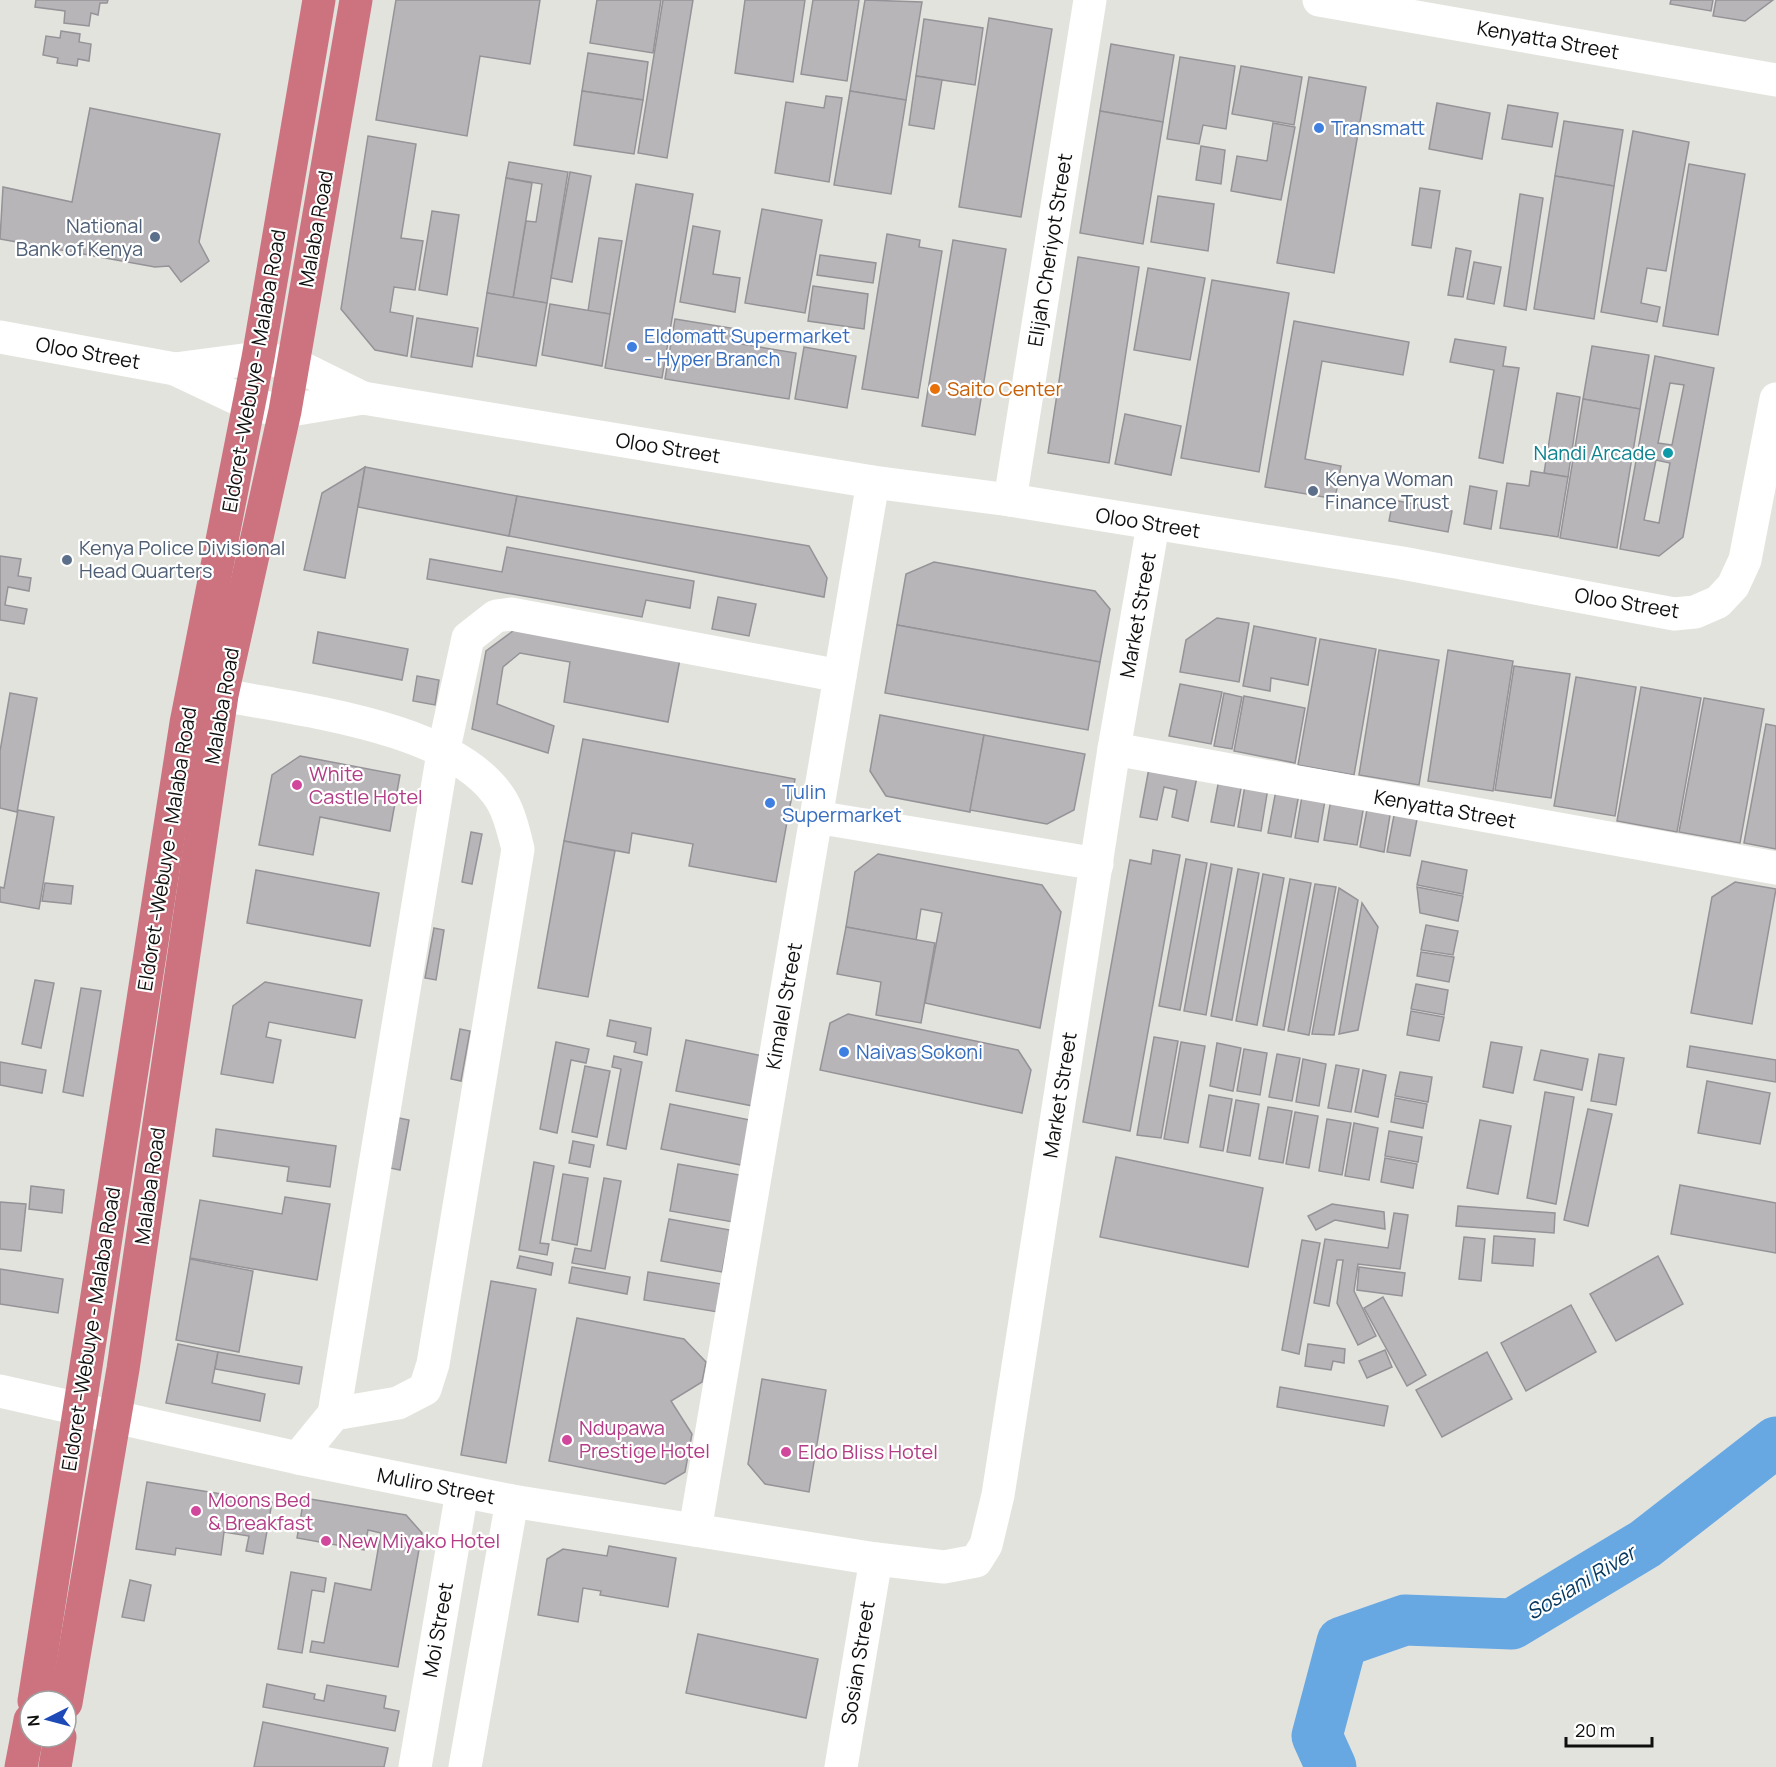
<svg xmlns="http://www.w3.org/2000/svg" width="1776" height="1767" font-family="Manrope,sans-serif">
<style>
.lines{fill:none;stroke-linecap:round;stroke-linejoin:round}
.river{stroke:#67a8e3;stroke-width:51}
.building{fill:#b8b5b9;stroke:#959397;stroke-width:1.5;fill-rule:evenodd}
.minor{stroke:#fff;stroke-width:33}
.highway{stroke:#cd7380;stroke-width:33}
.shop-dot{fill:#3f7fe0;stroke:#fff;stroke-width:2}
.service-dot{fill:#5c6f8a;stroke:#fff;stroke-width:2}
.food-dot{fill:#e8710a;stroke:#fff;stroke-width:2}
.culture-dot{fill:#0f9aa8;stroke:#fff;stroke-width:2}
.hotel-dot{fill:#d1479c;stroke:#fff;stroke-width:2}
.labels{text-anchor:middle;stroke-width:4.5;stroke-linejoin:round;paint-order:stroke}
.street-label{font-size:20px;fill:#0f0f0e;stroke:#fff}
.shop-label{font-size:20px;fill:#366cbe;stroke:#fff;text-anchor:start}
.service-label{font-size:20px;fill:#4e5e75;stroke:#fff;text-anchor:start}
.food-label{font-size:20px;fill:#c56008;stroke:#fff;text-anchor:start}
.culture-label{font-size:20px;fill:#0d838f;stroke:#fff;text-anchor:end}
.hotel-label{font-size:20px;fill:#b23c85;stroke:#fff;text-anchor:start}
.water-label{font-size:21px;font-style:italic;fill:#073960;stroke:#fff}
</style>
<rect width="100%" height="100%" fill="#e3e3de"/>
<g class="lines">
<!-- river -->
<path class="river" d="M1331,1767l-14,-31 25,-94 63,-22 107,4 133,-80 131,-102"/>
</g>
<!-- building -->
<g class="building">
<path d="M36,0h72l-1,3h-7l-2,12 -7,-2 -2,13 -25,-3 1,-12 -30,-4z"/>
<path d="M396,0h144l-10,64 -50,-8 -13,80 -91,-16z"/>
<path d="M597,0h64l-8,53 -63,-10z"/>
<path d="M663,0h30l-26,158 -29,-5z"/>
<path d="M745,0h60l-12,82 -58,-9z"/>
<path d="M813,0h46l-12,81 -46,-7z"/>
<path d="M865,0l57,2 -16,98 -56,-9z"/>
<path d="M1671,0h42l-2,11 -41,-7z"/>
<path d="M1716,0h57l-28,21 -32,-5z"/>
<path d="M989,18l63,11 -31,188 -62,-10z"/>
<path d="M924,19l59,9 -8,57 -59,-9z"/>
<path d="M61,31l19,3 -1,8 12,2 -2,17 -11,-2 -1,7 -20,-3 1,-5 -15,-3 3,-19 14,2z"/>
<path d="M1111,44l63,11 -11,67 -63,-11z"/>
<path d="M588,53l60,9 -5,38 -61,-9z"/>
<path d="M1180,57l55,9 -9,63 -23,-4 -4,19 -32,-5z"/>
<path d="M1241,66l61,11 -8,48 -62,-11z"/>
<path d="M916,76l26,4 -8,49 -25,-4z"/>
<path d="M1309,77l57,10 -32,186 -57,-10z"/>
<path d="M582,91l61,9 -9,54 -60,-9z"/>
<path d="M850,91l56,9 -15,94 -57,-9z"/>
<path d="M826,96l16,2 -13,84 -54,-9 11,-71 38,6z"/>
<path d="M1437,103l53,10 -8,46 -53,-10z"/>
<path d="M1508,105l50,8 -6,34 -50,-8z"/>
<path d="M90,108l130,26 -21,108 10,19 -28,21 -12,-16 -14,1 -155,-28 3,-52 69,15z"/>
<path d="M1100,111l63,11 -20,122 -63,-11z"/>
<path d="M1564,121l59,9 -9,56 -59,-10z"/>
<path d="M1273,123l22,4 -14,73 -50,-9 6,-35 30,5z"/>
<path d="M1633,131l56,11 -23,129 -19,-3 -6,35 19,4 -3,15 -56,-10z"/>
<path d="M368,136l48,8 -15,94 22,3 -8,49 -21,-3 -4,25 23,4 -6,40 -32,-6 -34,-41z"/>
<path d="M1201,146l24,4 -4,34 -25,-4z"/>
<path d="M509,162l59,10 -21,131 -34,-5 13,-77 10,1 6,-38 -36,-6z"/>
<path d="M1689,164l56,10 -27,161 -55,-9z"/>
<path d="M570,172l21,4 -19,106 -21,-4z"/>
<path d="M1555,176l59,10 -20,133 -60,-10z"/>
<path d="M506,178l26,5 -19,115 -26,-5z"/>
<path d="M636,184l57,10 -31,184 -57,-10z"/>
<path d="M1420,188l20,3 -9,57 -19,-3z"/>
<path d="M1520,194l23,4 -17,112 -22,-4z"/>
<path d="M1158,196l56,8 -6,47 -57,-9z"/>
<path d="M762,209l60,11 -17,93 -60,-10z"/>
<path d="M432,211l27,4 -12,80 -28,-5z"/>
<path d="M693,226l27,5 -7,43 27,4 -5,34 -55,-10z"/>
<path d="M887,234l33,6 -1,7 23,4 -24,147 -56,-9z"/>
<path d="M599,238l23,3 -12,73 -22,-3z"/>
<path d="M953,240l53,9 -31,186 -53,-9z"/>
<path d="M1456,248l15,3 -8,46 -15,-2z"/>
<path d="M820,255l56,8 -3,20 -56,-8z"/>
<path d="M1078,257l61,10 -30,196 -61,-10z"/>
<path d="M1474,262l27,5 -7,37 -27,-5z"/>
<path d="M1148,268l57,10 -15,82 -56,-10z"/>
<path d="M1212,280l77,13 -30,179 -78,-14z"/>
<path d="M813,286l55,8 -4,35 -56,-8z"/>
<path d="M487,293l60,10 -11,63 -59,-10z"/>
<path d="M550,304l60,10 -8,52 -60,-11z"/>
<path d="M417,318l61,10 -6,39 -61,-10z"/>
<path d="M675,319l62,10 -2,14 61,10 -7,46 -124,-20z"/>
<path d="M1294,321l115,21 -6,33 -81,-14 -17,98 36,7 -6,33 -70,-12z"/>
<path d="M1455,339l51,8 -3,19 16,2 -16,95 -24,-5 15,-88 -44,-8z"/>
<path d="M1592,346l57,9 -9,54 -57,-10z"/>
<path d="M804,347l52,9 -9,52 -52,-9z"/>
<path d="M1655,356l59,12 -31,169 -24,19 -39,-7zM1670,383l14,2 -12,60 -14,-2zM1656,460l14,3 -11,60 -15,-3z"/>
<path d="M1557,393l23,4 -12,80 -24,-4z"/>
<path d="M1583,399l57,10 -23,139 -57,-10z"/>
<path d="M1125,414l56,12 -10,49 -56,-11z"/>
<path d="M365,467l-20,111 -41,-8 18,-77z"/>
<path d="M365,467l152,29 -8,40 -151,-29z"/>
<path d="M1531,471l37,6 -10,60 -58,-9 7,-45 22,3z"/>
<path d="M1470,486l27,5 -6,38 -27,-5z"/>
<path d="M517,496l292,50 18,32 -3,19 -315,-61z"/>
<path d="M1393,500l59,11 -4,21 -59,-11z"/>
<path d="M507,547l187,34 -4,27 -44,-8 -4,17 -215,-38 3,-20 72,13z"/>
<path d="M0,556l21,3 -3,17 13,2 -2,13 -21,-4 -3,18 22,4 -3,15 -24,-4z"/>
<path d="M934,562l161,29 15,18 -10,53 -203,-37 9,-51z"/>
<path d="M718,597l38,7 -7,32 -37,-7z"/>
<path d="M1217,618l32,5 -10,59 -59,-10 6,-32z"/>
<path d="M897,625l203,37 -12,68 -203,-37z"/>
<path d="M1254,626l62,12 -8,47 -37,-7 -1,13 -27,-5z"/>
<path d="M517,628l163,31 -12,63 -104,-20 6,-40 -50,-9 -17,14 -6,37 57,22 -6,27 -76,-24 14,-78z"/>
<path d="M318,632l90,17 -6,31 -89,-17z"/>
<path d="M1320,639l56,10 -22,126 -56,-10z"/>
<path d="M1379,650l60,10 -20,125 -60,-10z"/>
<path d="M1448,650l65,11 -20,130 -65,-10z"/>
<path d="M1514,666l56,8 -19,124 -56,-8z"/>
<path d="M417,676l22,4 -4,25 -22,-4z"/>
<path d="M1576,677l60,10 -21,129 -61,-10z"/>
<path d="M1180,684l42,8 -11,52 -42,-8z"/>
<path d="M1641,687l60,11 -24,134 -60,-11z"/>
<path d="M10,693l27,5 -20,114 -17,-4v-57z"/>
<path d="M1224,693l18,4 -10,52 -18,-3z"/>
<path d="M1244,696l61,12 -10,55 -61,-12z"/>
<path d="M1704,698l60,11 -24,134 -61,-11z"/>
<path d="M880,715l104,20 -14,77 -84,-16 -16,-25z"/>
<path d="M1766,724l10,2v123l-32,-6z"/>
<path d="M984,735l101,19 -11,56 -27,14 -77,-14z"/>
<path d="M583,739l212,40 -19,103 -87,-16 4,-22 -61,-11 -3,20 -65,-12z"/>
<path d="M300,756l100,19 -10,56 -70,-14 -7,38 -54,-10 13,-70z"/>
<path d="M1149,768l48,9 -9,44 -16,-4 5,-27 -13,-3 -7,33 -17,-3z"/>
<path d="M1219,779l23,4 -8,43 -23,-4z"/>
<path d="M1245,785l23,3 -7,43 -23,-4z"/>
<path d="M1276,790l23,4 -8,43 -23,-4z"/>
<path d="M1302,796l23,4 -7,42 -23,-4z"/>
<path d="M1331,799l33,6 -7,40 -33,-5z"/>
<path d="M1368,804l23,5 -7,43 -24,-5z"/>
<path d="M18,810l36,7 -15,92 -39,-7v-15l4,1z"/>
<path d="M1395,810l23,4 -8,42 -23,-4z"/>
<path d="M471,832l11,2 -10,50 -10,-2z"/>
<path d="M564,841l51,10 -27,146 -50,-9z"/>
<path d="M1153,850l27,5 -50,276 -47,-9 47,-262 21,4z"/>
<path d="M878,854l164,31 19,27 -21,116 -115,-25 17,-90 -21,-4 -5,31 -70,-13 9,-55z"/>
<path d="M1186,859l21,4 -27,147 -21,-4z"/>
<path d="M1422,861l45,9 -4,24 -46,-9z"/>
<path d="M1211,864l21,4 -26,147 -22,-4z"/>
<path d="M1238,869l21,4 -27,147 -21,-4z"/>
<path d="M256,870l123,23 -9,53 -123,-23z"/>
<path d="M1263,874l21,4 -27,147 -21,-4z"/>
<path d="M1290,879l21,4 -27,147 -21,-4z"/>
<path d="M1735,882l41,7 -24,135 -61,-11 21,-116z"/>
<path d="M45,883l28,3 -2,18 -29,-3z"/>
<path d="M1315,884l21,3 -27,148 -21,-4z"/>
<path d="M1417,887l46,9 -5,25 -38,-8z"/>
<path d="M1339,888l19,12 -24,135 -22,-1z"/>
<path d="M1362,903l16,24 -20,103 -19,4z"/>
<path d="M1426,925l32,6 -5,24 -32,-5z"/>
<path d="M846,927l89,16 -14,80 -45,-8 5,-33 -44,-8z"/>
<path d="M434,928l10,2 -8,50 -11,-2z"/>
<path d="M1421,952l33,5 -5,25 -32,-6z"/>
<path d="M35,980l19,3 -13,65 -19,-4z"/>
<path d="M265,982l97,18 -7,38 -86,-16 -3,15 15,3 -8,43 -52,-9 12,-68z"/>
<path d="M1416,984l32,6 -4,25 -33,-6z"/>
<path d="M81,988l20,3 -18,105 -20,-4z"/>
<path d="M1411,1011l33,6 -5,24 -32,-6z"/>
<path d="M848,1014l170,36 13,20 -9,43 -202,-43 10,-47z"/>
<path d="M610,1020l41,8 -4,27 -13,-3 2,-10 -29,-6z"/>
<path d="M460,1029l10,2 -9,50 -10,-2z"/>
<path d="M1154,1037l24,4 -17,97 -24,-3z"/>
<path d="M686,1040l77,16 -10,50 -77,-15z"/>
<path d="M556,1042l33,7 -3,14 -15,-3 -14,73 -17,-4z"/>
<path d="M1181,1042l24,4 -17,97 -24,-4z"/>
<path d="M1491,1042l31,5 -9,46 -30,-6z"/>
<path d="M1217,1043l24,5 -8,43 -23,-5z"/>
<path d="M1690,1046l86,14v22l-89,-15z"/>
<path d="M1244,1049l23,4 -7,42 -23,-4z"/>
<path d="M1541,1050l47,9 -6,31 -48,-10z"/>
<path d="M1277,1054l23,4 -8,43 -23,-4z"/>
<path d="M1599,1054l25,4 -8,47 -25,-4z"/>
<path d="M614,1056l28,6 -16,87 -19,-4 14,-76 -9,-2z"/>
<path d="M1303,1059l23,5 -7,42 -23,-4z"/>
<path d="M0,1062l46,8 -4,23 -42,-8z"/>
<path d="M1336,1065l23,4 -8,43 -23,-4z"/>
<path d="M585,1066l25,5 -13,66 -25,-5z"/>
<path d="M1363,1070l23,5 -8,42 -23,-5z"/>
<path d="M1400,1072l32,5 -4,25 -33,-6z"/>
<path d="M1707,1081l63,12 -10,51 -62,-11z"/>
<path d="M1545,1092l29,5 -18,107 -29,-6z"/>
<path d="M1209,1095l23,4 -9,52 -23,-4z"/>
<path d="M1395,1098l32,6 -4,24 -32,-6z"/>
<path d="M1236,1100l23,4 -9,52 -23,-4z"/>
<path d="M670,1104l80,16 -9,45 -80,-16z"/>
<path d="M1268,1107l24,4 -9,52 -24,-4z"/>
<path d="M1588,1109l24,5 -24,112 -24,-6z"/>
<path d="M1295,1112l23,4 -9,52 -23,-4z"/>
<path d="M399,1118l10,2 -9,50 -10,-2z"/>
<path d="M1327,1119l24,4 -9,52 -23,-4z"/>
<path d="M1480,1120l31,6 -13,68 -31,-6z"/>
<path d="M1354,1123l24,5 -9,52 -24,-4z"/>
<path d="M216,1129l120,17 -6,41 -43,-6 2,-14 -76,-11z"/>
<path d="M1389,1131l33,6 -4,25 -33,-6z"/>
<path d="M573,1141l21,4 -4,22 -21,-4z"/>
<path d="M1116,1157l147,31 -15,79 -148,-30z"/>
<path d="M1385,1158l32,6 -4,24 -32,-6z"/>
<path d="M534,1162l20,4 -14,77 9,1 -2,11 -28,-5z"/>
<path d="M678,1164l62,11 -7,47 -63,-11z"/>
<path d="M563,1174l25,4 -11,67 -25,-5z"/>
<path d="M604,1178l17,3 -16,88 -33,-6 3,-15 16,3z"/>
<path d="M1680,1185l96,18v50l-105,-19z"/>
<path d="M31,1186l33,4 -2,23 -33,-4z"/>
<path d="M285,1197l45,7 -13,76 -127,-22 10,-58 82,14z"/>
<path d="M0,1202l26,2 -5,47 -21,-2z"/>
<path d="M1332,1204l52,8 1,17 -50,-9 -19,10 -8,-14z"/>
<path d="M1458,1206l97,7 -1,20 -98,-7z"/>
<path d="M1394,1213l14,2 -8,54 -42,-5 -4,27 22,45 -18,9 -21,-42 6,-43h-6l-8,46 -15,-3 11,-64 63,9z"/>
<path d="M669,1219l61,11 -8,42 -61,-11z"/>
<path d="M1494,1236l41,3 -2,27 -41,-3z"/>
<path d="M1464,1237l21,2 -4,42 -22,-2z"/>
<path d="M1302,1240l18,3 -21,111 -17,-4z"/>
<path d="M520,1256l33,7 -2,12 -34,-7z"/>
<path d="M1658,1256l25,48 -67,37 -26,-47z"/>
<path d="M190,1259l63,12 -14,81 -63,-12z"/>
<path d="M572,1267l58,10 -3,17 -58,-11z"/>
<path d="M1359,1267l46,6 -3,23 -45,-6z"/>
<path d="M0,1269l63,10 -5,34 -58,-9z"/>
<path d="M648,1272l74,12 -4,28 -74,-12z"/>
<path d="M491,1281l45,8 -30,174 -45,-8z"/>
<path d="M1383,1297l43,78 -19,11 -43,-78z"/>
<path d="M1571,1305l25,47 -70,39 -25,-48z"/>
<path d="M577,1318l107,21 22,23 -4,20 -31,19 21,33 -7,38 -20,12 -116,-23z"/>
<path d="M178,1344l40,8 -6,31 53,11 -5,27 -94,-18z"/>
<path d="M1308,1344l37,5 -1,14 -11,-2 -2,9 -26,-4z"/>
<path d="M1385,1350l7,17 -25,11 -8,-17z"/>
<path d="M218,1352l84,15 -3,17 -84,-15z"/>
<path d="M1487,1352l25,47 -70,38 -26,-47z"/>
<path d="M762,1379l64,11 -17,102 -44,-8 -17,-20z"/>
<path d="M1280,1387l108,19 -4,20 -107,-19z"/>
<path d="M147,1482l125,20 -9,52 -17,-3 3,-15 -25,-4 -3,23 -45,-7 -1,7 -39,-6z"/>
<path d="M304,1498l102,17 16,18 -24,134 -88,-15 2,-11 12,2 11,-60 36,7 10,-57 -13,-3 -4,20 -67,-12z"/>
<path d="M609,1546l67,12 -8,49 -68,-12 1,-4 -18,-3 -5,34 -40,-7 9,-56 16,-10 44,7z"/>
<path d="M291,1572l35,6 -2,14 -12,-2 -10,63 -24,-4z"/>
<path d="M130,1580l21,5 -7,36 -22,-4z"/>
<path d="M698,1634l120,25 -12,59 -120,-25z"/>
<path d="M267,1684l48,10 -1,5 10,2 3,-16 59,11 -2,12 15,3 -4,20 -132,-24z"/>
<path d="M263,1722l125,26 -4,19h-130z"/>
</g>
<g class="lines">
<!-- minor -->
<g class="minor">
<path d="M1319,0l457,80"/>
<path d="M0,337l175,32 74,35 36,7 78,-13"/>
<path d="M175,369l83,-11 34,5 71,35 510,84 137,18 392,63 272,51 21,-2 23,-10 15,-16 12,-26 31,-161"/>
<path d="M1010,500l80,-500"/>
<path d="M222,695c78,15 236,32 280,106 8,14 12,32 16,48l-85,515 -8,25 -27,14 -64,11"/>
<path d="M1114,749l662,119"/>
<path d="M816,817l281,47"/>
<path d="M0,1391l298,67 214,43 364,58 68,8 32,-6 10,-16 12,-50 116,-746 39,-224"/>
<path d="M298,1458l36,-44 109,-661 25,-115 28,-22 15,-2 329,62"/>
<path d="M695,1530l178,-1048"/>
<path d="M415,1767l47,-275"/>
<path d="M465,1767l47,-266"/>
<path d="M841,1767l35,-208"/>
</g>
<!-- highway -->
<g class="highway">
<path d="M34,1701l152,-978 72,-365 61,-358"/>
<path d="M66,1703l57,-334 99,-674 63,-284 71,-411"/>
<path d="M21,1767l9,-47"/>
<path d="M55,1767l5,-30"/>
</g>
</g>
<!-- markers -->
<g class="shop-dot">
<circle cx="1319" cy="128" r="6"/>
<circle cx="632" cy="347" r="6"/>
<circle cx="770" cy="803" r="6"/>
<circle cx="844" cy="1052" r="6"/>
</g>
<g class="service-dot">
<circle cx="155" cy="237" r="6"/>
<circle cx="1313" cy="491" r="6"/>
<circle cx="67" cy="560" r="6"/>
</g>
<circle class="food-dot" cx="935" cy="389" r="6"/>
<circle class="culture-dot" cx="1668" cy="453" r="6"/>
<g class="hotel-dot">
<circle cx="297" cy="785" r="6"/>
<circle cx="567" cy="1440" r="6"/>
<circle cx="786" cy="1452" r="6"/>
<circle cx="196" cy="1511" r="6"/>
<circle cx="326" cy="1541" r="6"/>
</g>
<g class="labels">
<!-- street labels -->
<g class="street-label">
<text transform="translate(1548 40) rotate(10)" y="7">Kenyatta Street</text>
<text transform="translate(316 229) rotate(-80)" y="7">Malaba Road</text>
<text transform="translate(1050 250) rotate(-81)" y="7">Elijah Cheriyot Street</text>
<text transform="translate(88 353) rotate(10)" y="7">Oloo Street</text>
<text transform="translate(254 371) rotate(-80)" y="7">Eldoret -Webuye - Malaba Road</text>
<text transform="translate(668 448) rotate(9)" y="7">Oloo Street</text>
<text transform="translate(1148 523) rotate(9)" y="7">Oloo Street</text>
<text transform="translate(1627 603) rotate(9)" y="7">Oloo Street</text>
<text transform="translate(1138 615) rotate(-80)" y="7">Market Street</text>
<text transform="translate(222 706) rotate(-80)" y="7">Malaba Road</text>
<text transform="translate(1445 809) rotate(10)" y="7">Kenyatta Street</text>
<text transform="translate(167 849) rotate(-81)" y="7">Eldoret -Webuye - Malaba Road</text>
<text transform="translate(784 1006) rotate(-80)" y="7">Kimalel Street</text>
<text transform="translate(1060 1095) rotate(-81)" y="7">Market Street</text>
<text transform="translate(150 1186) rotate(-82)" y="7">Malaba Road</text>
<text transform="translate(91 1329) rotate(-81)" y="7">Eldoret -Webuye - Malaba Road</text>
<text transform="translate(436 1486) rotate(11)" y="7">Muliro Street</text>
<text transform="translate(438 1630) rotate(-80)" y="7">Moi Street</text>
<text transform="translate(858 1663) rotate(-81)" y="7">Sosian Street</text>
</g>
<!-- shop labels -->
<g class="shop-label">
<text x="1331" y="135">Transmatt</text>
<text x="644" y="343">Eldomatt Supermarket<tspan x="644" dy="23">- Hyper Branch</tspan></text>
<text x="782" y="799">Tulin<tspan x="782" dy="23">Supermarket</tspan></text>
<text x="856" y="1059">Naivas Sokoni</text>
</g>
<!-- service labels -->
<g class="service-label">
<text x="143" y="233" text-anchor="end">National<tspan x="143" dy="23">Bank of Kenya</tspan></text>
<text x="1325" y="486">Kenya Woman<tspan x="1325" dy="23">Finance Trust</tspan></text>
<text x="79" y="555">Kenya Police Divisional<tspan x="79" dy="23">Head Quarters</tspan></text>
</g>
<!-- food labels -->
<g class="food-label">
<text x="947" y="396">Saito Center</text>
</g>
<!-- culture labels -->
<g class="culture-label">
<text x="1656" y="460">Nandi Arcade</text>
</g>
<!-- hotel labels -->
<g class="hotel-label">
<text x="309" y="781">White<tspan x="309" dy="23">Castle Hotel</tspan></text>
<text x="579" y="1435">Ndupawa<tspan x="579" dy="23">Prestige Hotel</tspan></text>
<text x="798" y="1459">Eldo Bliss Hotel</text>
<text x="208" y="1507">Moons Bed<tspan x="208" dy="23">&amp; Breakfast</tspan></text>
<text x="338" y="1548">New Miyako Hotel</text>
</g>
<!-- water labels -->
<g class="water-label">
<text transform="translate(1581 1583) rotate(-31)" y="7">Sosiani River</text>
</g>
</g>
<!-- north arrow -->
<g transform="translate(48 1719) rotate(264)"><circle r="28" fill="#ffffff" stroke="#9f9f9f" stroke-width="1.5"/>
<path d="M0-4.5L10 22L0 15L-10 22Z" fill="#1e4ab8"/>
<text y="-9" font-size="16" font-weight="bold" text-anchor="middle" fill="#0f0f0e">N</text>
</g>
<!-- scale -->
<path d="M1566 1737v9h86v-9" fill="none" stroke="#0f0f0e" stroke-width="3"/>
<text x="1575" y="1737" font-size="18" fill="#0f0f0e" stroke="#ffffff" stroke-width="4.5" paint-order="stroke">20 m</text>
</svg>
